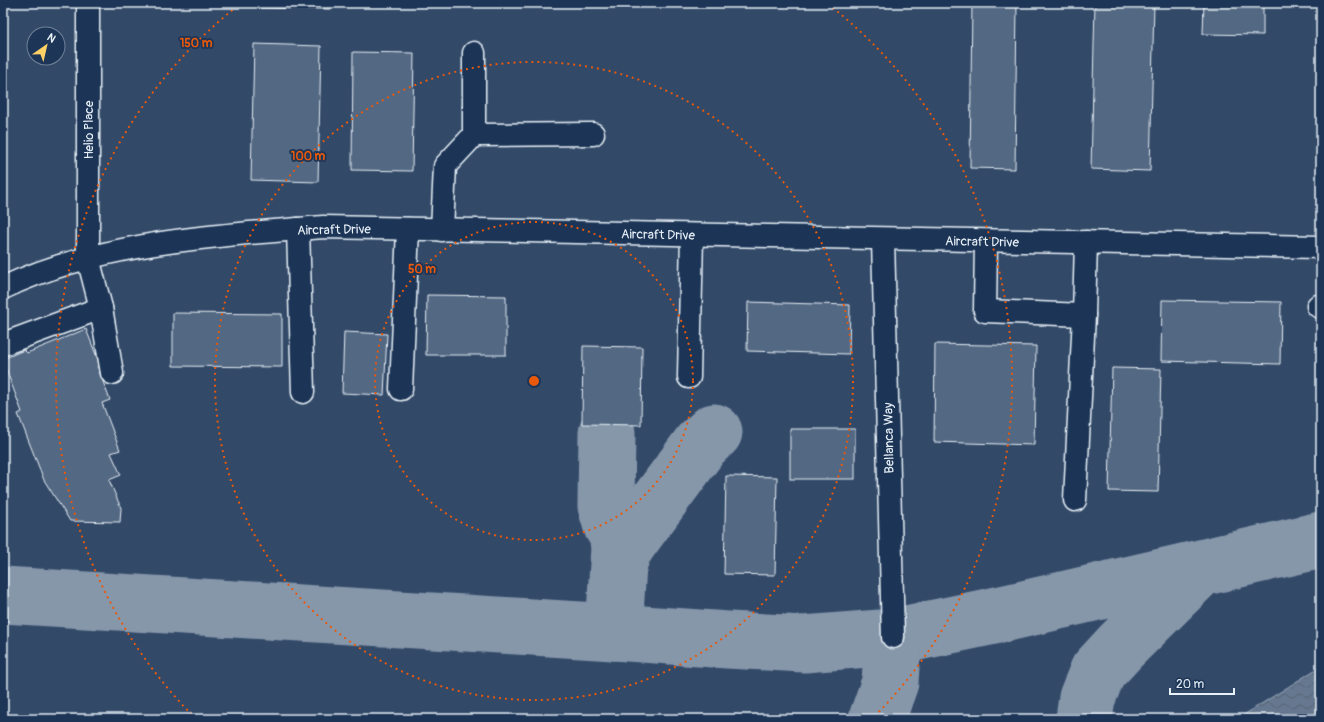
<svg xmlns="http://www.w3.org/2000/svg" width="1324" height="722" font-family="Pangolin,sans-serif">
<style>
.built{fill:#334a68;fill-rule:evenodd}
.water{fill:url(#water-waves);stroke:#99a8ba}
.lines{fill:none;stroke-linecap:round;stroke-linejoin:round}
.taxiway{stroke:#8697aa;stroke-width:57}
.building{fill:#536782;stroke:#e8f1f8}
.minor-casing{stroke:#e8f1f8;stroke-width:25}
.minor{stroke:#1d3557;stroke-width:22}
.ring{fill:none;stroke:#e8590c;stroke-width:2;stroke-dasharray:2 4}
.labels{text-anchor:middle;stroke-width:3.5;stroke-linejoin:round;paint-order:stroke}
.street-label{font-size:13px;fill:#e8f1f8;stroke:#1d3557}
.centre{fill:#e8590c;stroke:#1d3557;stroke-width:2}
.ring-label{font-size:12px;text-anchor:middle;font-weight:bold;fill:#e8590c;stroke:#1d3557;stroke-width:3.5;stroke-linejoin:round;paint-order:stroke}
</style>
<defs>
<pattern id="water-waves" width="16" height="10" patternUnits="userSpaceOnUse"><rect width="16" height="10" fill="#657890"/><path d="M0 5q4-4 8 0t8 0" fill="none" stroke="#576270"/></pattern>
</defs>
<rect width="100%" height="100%" fill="#253d5d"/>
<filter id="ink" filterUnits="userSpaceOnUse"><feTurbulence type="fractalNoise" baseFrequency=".025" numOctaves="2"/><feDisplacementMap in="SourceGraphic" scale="8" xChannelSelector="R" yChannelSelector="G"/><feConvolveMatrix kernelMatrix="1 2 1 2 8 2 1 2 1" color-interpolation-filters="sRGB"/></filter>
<g filter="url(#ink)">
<!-- built -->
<path class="built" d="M3,3h1318v716h-1318zM34,34h24v24h-24z"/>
<!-- water -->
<g class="water">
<path d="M1321,666v53h-83l1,-1z"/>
<path d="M275,715l25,4h-176z"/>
</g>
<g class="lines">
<!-- taxiway -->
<g class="taxiway">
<path d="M607,433l-1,73 6,20 5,8 2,13 -5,85"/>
<path d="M619,563l4,-12 8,-12 70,-95 13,-12"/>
<path d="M3,595l611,37 114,8 76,4 89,-7 105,-22 323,-75"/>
<path d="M877,719l13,-37 3,-45"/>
<path d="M1084,719l3,-21 11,-27 23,-25 78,-77"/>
</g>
</g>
<!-- building -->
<g class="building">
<path d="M259,3h71v6l-72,-1z"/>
<path d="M972,3h45l-2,166 -45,-1z"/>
<path d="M1095,3h59l-4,168 -59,-2z"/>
<path d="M1204,3h59v32l-60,-1z"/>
<path d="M254,44l67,2 -3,136 -67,-2z"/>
<path d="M353,52l61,1 -2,118 -60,-1z"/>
<path d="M427,295l79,1v59h-80z"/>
<path d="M1162,300l119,2 -1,62 -119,-3z"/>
<path d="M748,302l102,3 -1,49 -102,-3z"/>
<path d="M173,313l109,1v53l-109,-1z"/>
<path d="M86,329l14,36 -3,1 13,34 -8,3 18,47 -9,3 10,22 -12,5 12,28 -1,14 -50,-1 -26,-41 -26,-66 4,-2 -19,-51v-2l21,-9 3,3z"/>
<path d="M344,332l43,2 -3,61 -42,-2z"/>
<path d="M935,344l101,2 -2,99 -100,-3z"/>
<path d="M583,346l59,1 -1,78 -59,-1z"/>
<path d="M1112,368l49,1 -3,123 -49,-1z"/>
<rect x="790" y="429" width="65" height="50"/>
<path d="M726,476l51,1 -2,98 -51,-1z"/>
</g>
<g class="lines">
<defs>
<g id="minor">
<path d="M88,3v255l13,50 11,65"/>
<path d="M474,135l119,-1"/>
<path d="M298,229l5,163"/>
<path d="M442,230l3,-64 29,-31v-82"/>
<path d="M883,239l10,398"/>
<path d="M986,241l-1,70 99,4"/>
<path d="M3,288c99,-47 213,-52 320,-61l998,20"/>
<path d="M1318,306h3"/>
<path d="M3,344l98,-36"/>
<path d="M689,377l3,-142"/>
<path d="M401,389l7,-160"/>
<path d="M1075,500l9,-185 2,-73"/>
</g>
</defs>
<!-- minor casing -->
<use href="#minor" class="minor-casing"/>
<!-- minor -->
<use href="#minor" class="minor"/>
</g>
</g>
<!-- distance rings -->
<g class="ring">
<circle cx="534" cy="381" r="159"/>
<circle cx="534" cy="381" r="319"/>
<path d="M196 719A478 478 0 0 1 240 4M828 4A478 478 0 0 1 872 719"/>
</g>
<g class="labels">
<!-- street labels -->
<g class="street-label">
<text transform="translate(88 130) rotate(-90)" y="5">Helio Place</text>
<text transform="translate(334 229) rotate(-1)" y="5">Aircraft Drive</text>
<text transform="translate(658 234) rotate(1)" y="5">Aircraft Drive</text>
<text transform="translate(982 241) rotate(1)" y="5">Aircraft Drive</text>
<text transform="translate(888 438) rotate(-91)" y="5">Bellanca Way</text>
</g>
</g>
<circle cx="534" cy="381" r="6" class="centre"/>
<g class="ring-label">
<text x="196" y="47">150 m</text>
<text x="308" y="160">100 m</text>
<text x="422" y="273">50 m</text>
</g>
<!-- margin -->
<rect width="1324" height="722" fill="none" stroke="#1d3557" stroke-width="16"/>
<rect x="8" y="8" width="1308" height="706" fill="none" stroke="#e8f1f8" stroke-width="1.5" filter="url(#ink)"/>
<!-- north arrow -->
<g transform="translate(46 46) rotate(34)"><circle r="19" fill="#1d3557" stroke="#6e8097"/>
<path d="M0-3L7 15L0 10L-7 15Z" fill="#ffd166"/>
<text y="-6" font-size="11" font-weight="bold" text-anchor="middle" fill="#e8f1f8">N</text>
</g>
<!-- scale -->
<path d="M1170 688v6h64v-6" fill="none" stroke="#e8f1f8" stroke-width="2"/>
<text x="1176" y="688" font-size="12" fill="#e8f1f8" stroke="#1d3557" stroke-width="3" paint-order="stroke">20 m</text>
</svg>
